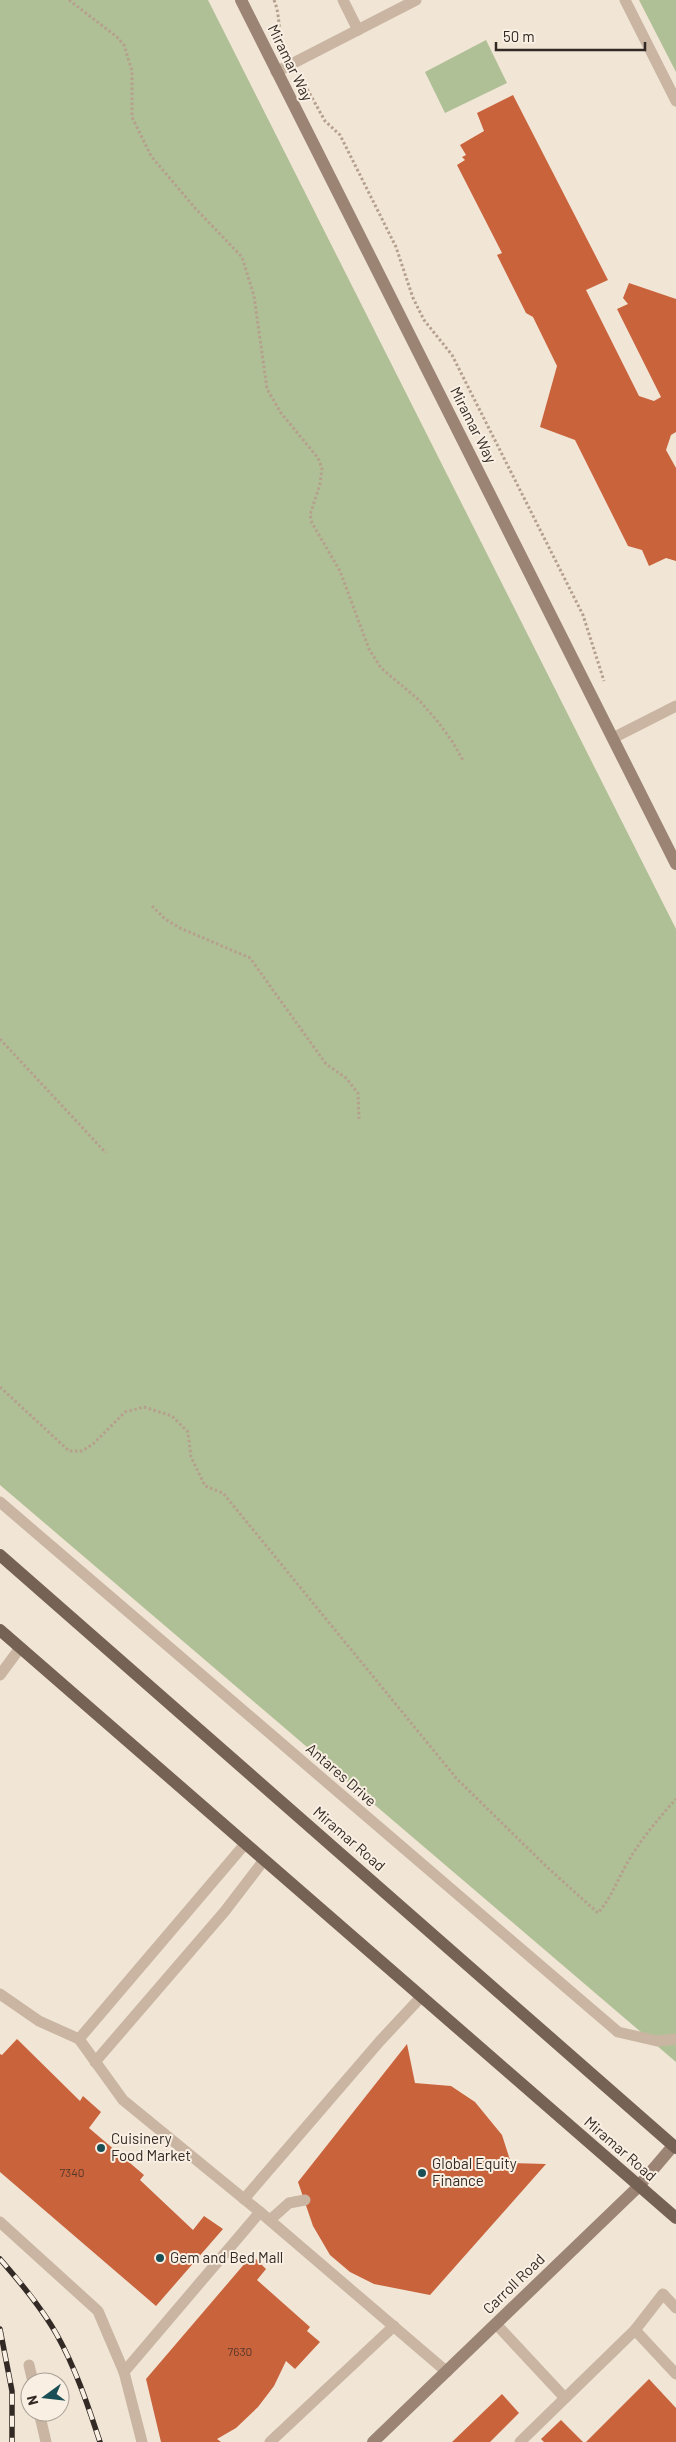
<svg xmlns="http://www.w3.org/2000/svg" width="676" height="2442" font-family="Barlow,sans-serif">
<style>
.green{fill:#b0c096}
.building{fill:#c9633c}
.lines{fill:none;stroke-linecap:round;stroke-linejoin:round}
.path{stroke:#b59f8d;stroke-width:3;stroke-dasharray:2.5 2.5;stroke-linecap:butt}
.lane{stroke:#c9b5a2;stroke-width:11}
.secondary{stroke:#9c8474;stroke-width:12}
.primary{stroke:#766155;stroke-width:12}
.rail-casing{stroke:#332a25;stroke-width:5.5}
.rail{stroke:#f9efe2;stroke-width:4;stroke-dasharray:11;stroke-linecap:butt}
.poi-dot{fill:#1a4f55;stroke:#f9efe2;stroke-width:2}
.labels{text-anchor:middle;stroke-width:4;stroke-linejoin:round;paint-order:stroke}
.number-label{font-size:12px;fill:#58382b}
.street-label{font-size:15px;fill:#332a25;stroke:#f9efe2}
.poi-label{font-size:15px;fill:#332a25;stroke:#f9efe2;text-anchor:start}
</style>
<rect width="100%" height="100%" fill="#f1e5d6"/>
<!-- green -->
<g class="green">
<path d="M0,0h208l468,929v1133l-676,-577z"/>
<path d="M639,0h37v72z"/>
<path d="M486,40l21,43 -62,30 -20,-41z"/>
</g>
<!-- building -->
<g class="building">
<path d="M513,95l95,185 -22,10 53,106 15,5 7,-4 -44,-88 11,-5 -5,-6 6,-15 47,16v133l-5,3 -5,15 10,18v93l-10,-3 -17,8 -7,-16 -14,-4 -53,-106 -35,-13 17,-61 -24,-49 -7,-4 -29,-58 5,-2 -45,-88 8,-5 -3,-3 4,-2 -6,-10 24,-14 -7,-18z"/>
<path d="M17,2039l63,62 3,-5 18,16 -12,16 55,47 -4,5 53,50 11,-14 19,13 -67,77 -156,-134v-118l2,1z"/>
<path d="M407,2044l8,39 36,3 24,16 27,33 9,28 35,1 -116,131 -56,-11 -24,-12 -20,-17 -17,-29 -15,-44z"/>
<path d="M252,2255l14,14 -9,11 53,47 -3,4 13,11 -25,27 -9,-8 -12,25 -16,21 -22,21 -19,11 4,3h-60l-15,-63z"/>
<path d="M649,2379l27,29v34h-90z"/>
<path d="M502,2394l17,19 -29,29h-38z"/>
<path d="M561,2420l22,22h-39l-3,-3z"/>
</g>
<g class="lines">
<!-- path -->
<g class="path">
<path d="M69,0l48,37 7,8 8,26v46l19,39 44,52 47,49 12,39 13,93 14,24 37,45 4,10 -2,16 -10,31 2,8 28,48 29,78 12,19 38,32 19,22 14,19 12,21"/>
<path d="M274,0c6,14 4,28 8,42"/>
<path d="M300,76l25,45 15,14 56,112 17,51 11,22 28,35 131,260 21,66"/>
<path d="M152,906l13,13 15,9 70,30 76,106 20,14 12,15 1,26"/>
<path d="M0,1039l106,114"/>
<path d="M0,1387l69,64h13l11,-7 32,-32 19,-5 28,9 16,16 3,25 14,29 18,7 234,286 91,89 50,45c14,-16 20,-35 31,-53 13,-22 30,-42 47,-61"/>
</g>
<!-- lane -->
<g class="lane">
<path d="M343,0l15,30"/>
<path d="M625,0l51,101"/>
<path d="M276,72l140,-72"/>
<path d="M613,738l63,-32"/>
<path d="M0,1502l618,530 39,9 19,-2"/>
<path d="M0,1675l20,-27"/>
<path d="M0,1994l39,27 40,18 44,61 137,112 187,160"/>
<path d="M79,2039l166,-195"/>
<path d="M95,2062l130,-151 39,-51"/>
<path d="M244,2199l136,-158 41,-44"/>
<path d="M270,2220l19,-17 16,-3"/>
<path d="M0,2222l98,89 26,61 18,70"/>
<path d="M676,2308l-13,-14 -28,36 41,44"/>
<path d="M496,2324l69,74"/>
<path d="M29,2365l4,17"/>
<path d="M124,2372l136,-160"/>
<path d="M39,2412l7,30"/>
<path d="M270,2442l124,-116"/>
<path d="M520,2442l115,-112"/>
</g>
<!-- secondary -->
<g class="secondary">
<path d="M241,0l435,864"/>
<path d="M373,2442l265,-255 35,-41"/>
</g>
<!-- primary -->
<g class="primary">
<path d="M0,1555l676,593"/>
<path d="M0,1630l676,588"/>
</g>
<defs>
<g id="rail">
<path d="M0,2259c21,24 42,49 57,76 19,34 31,71 43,107"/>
<path d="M0,2329l12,62v51"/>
</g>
</defs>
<!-- rail casing -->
<use href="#rail" class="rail-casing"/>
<!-- rail -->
<use href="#rail" class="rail"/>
</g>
<!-- markers -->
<g class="poi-dot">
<circle cx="101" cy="2148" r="5"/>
<circle cx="422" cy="2173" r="5"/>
<circle cx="160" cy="2258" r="5"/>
</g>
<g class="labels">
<!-- number labels -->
<g class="number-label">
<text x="72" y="2177">7340</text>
<text x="240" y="2356">7630</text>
</g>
<!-- street labels -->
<g class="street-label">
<text transform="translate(290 63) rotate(64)" y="5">Miramar Way</text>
<text transform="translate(473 425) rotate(63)" y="5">Miramar Way</text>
<text transform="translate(341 1775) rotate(41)" y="5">Antares Drive</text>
<text transform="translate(349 1839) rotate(41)" y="5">Miramar Road</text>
<text transform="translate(620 2149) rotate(41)" y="5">Miramar Road</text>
<text transform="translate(514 2284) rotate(-44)" y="5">Carroll Road</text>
</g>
<!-- poi labels -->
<g class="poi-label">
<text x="111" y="2144">Cuisinery<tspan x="111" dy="17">Food Market</tspan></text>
<text x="432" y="2169">Global Equity<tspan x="432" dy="17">Finance</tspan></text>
<text x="170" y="2263">Gem and Bed Mall</text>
</g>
</g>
<!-- north arrow -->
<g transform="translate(45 2397) rotate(255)"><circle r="24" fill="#f9efe2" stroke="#aaa096"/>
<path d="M0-4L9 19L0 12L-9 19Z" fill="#1a4f55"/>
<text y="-8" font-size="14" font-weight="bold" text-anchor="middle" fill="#332a25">N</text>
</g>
<!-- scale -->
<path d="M496 42v8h149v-8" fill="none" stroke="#332a25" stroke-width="2.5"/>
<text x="503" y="42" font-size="15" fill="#332a25" stroke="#f9efe2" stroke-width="4" paint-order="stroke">50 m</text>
</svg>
